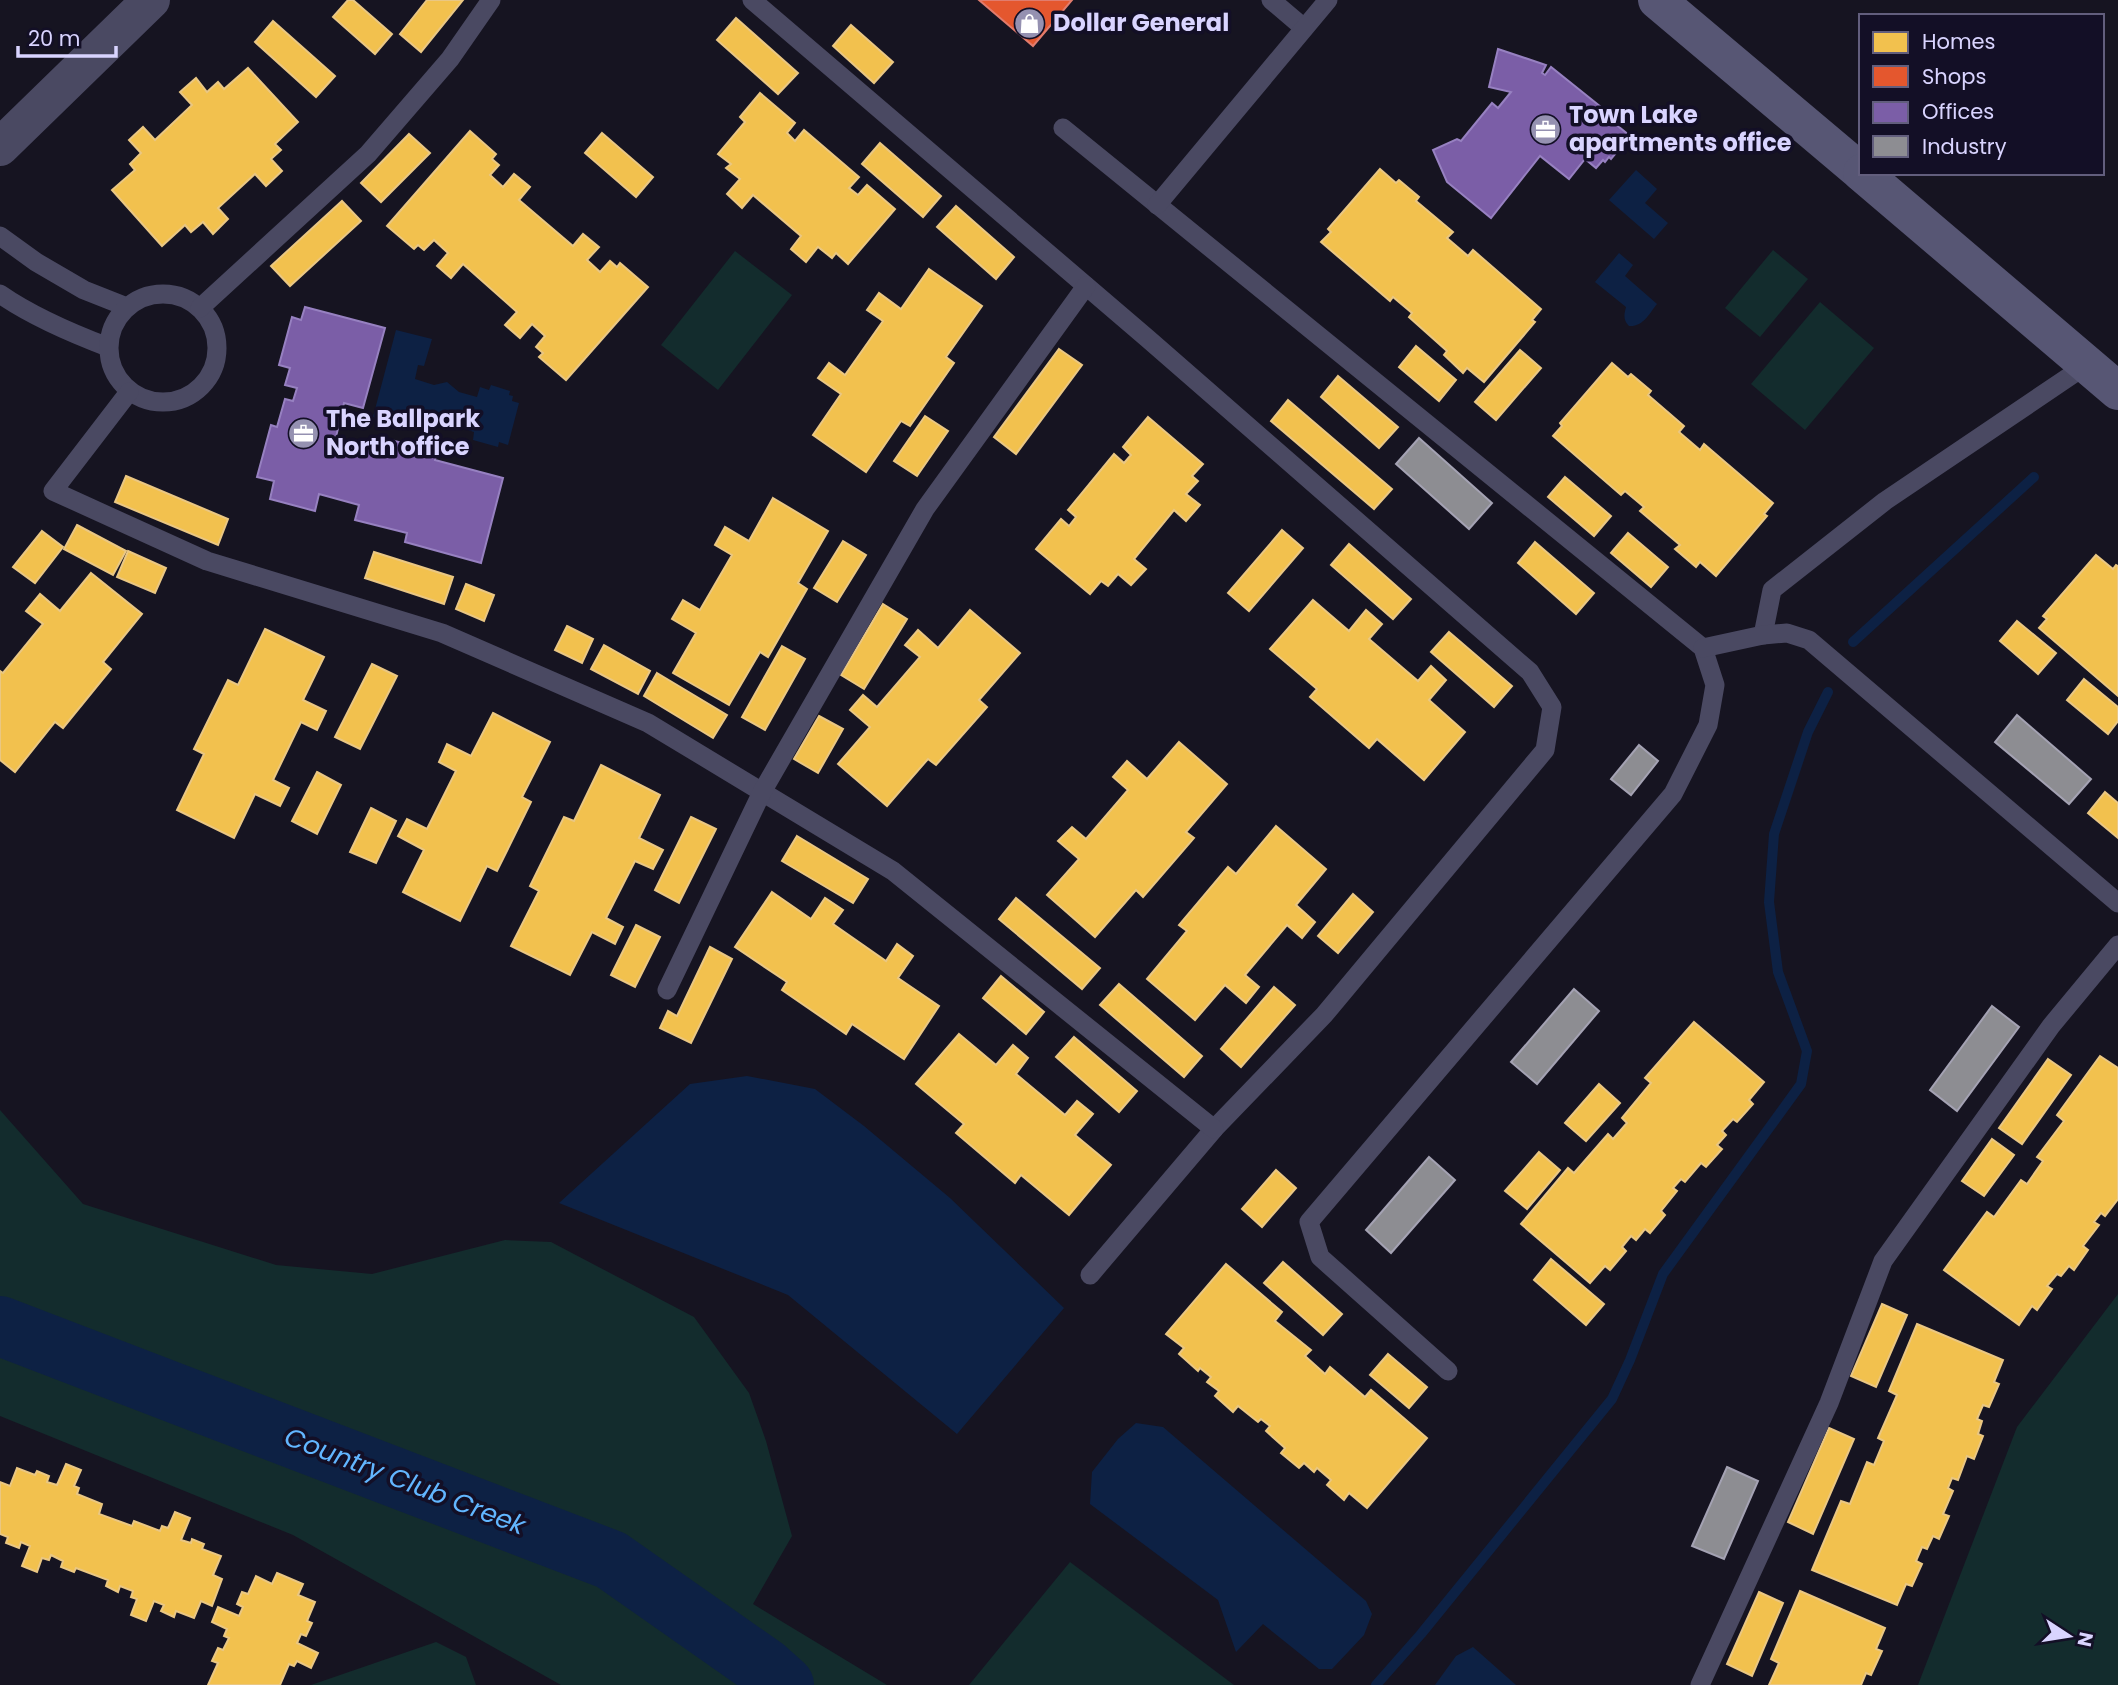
<svg xmlns="http://www.w3.org/2000/svg" width="2118" height="1685" font-family="Poppins,sans-serif">
<style>
.green{fill:#132c2d}
.water{fill:#0d2144}
.homes{fill:#f2c14e;stroke:#eac783;stroke-width:2}
.shops{fill:#e4572e;stroke:#e17c6d;stroke-width:2}
.offices{fill:#7b5ea7;stroke:#9781c1;stroke-width:2}
.industry{fill:#8d8d92;stroke:#a4a2b3;stroke-width:2}
.lines{fill:none;stroke-linecap:round;stroke-linejoin:round}
.stream{stroke:#0d2144;stroke-width:10}
.river{stroke:#0d2144;stroke-width:60}
.service{stroke:#4a4962;stroke-width:19}
.tertiary{stroke:#4a4962;stroke-width:38}
.secondary{stroke:#575674;stroke-width:38}
.labels{text-anchor:middle;stroke-width:7;stroke-linejoin:round;paint-order:stroke}
.poi-label{font-size:24px;font-weight:bold;fill:#d9d4ff;stroke:#130f26;text-anchor:start}
.water-label{font-size:26px;font-style:italic;fill:#62b6ff;stroke:#130f26}
</style>
<rect width="100%" height="100%" fill="#161421"/>
<!-- green -->
<g class="green">
<path d="M1773,250l35,29 -48,58 -35,-29z"/>
<path d="M735,251l57,44 -74,95 -57,-45z"/>
<path d="M1820,302l54,46 -69,82 -54,-46z"/>
<path d="M0,1110l83,94 193,61 96,9 133,-34 46,2 143,75 55,76 17,48 26,95 -39,68 134,81h-326l-268,-150 -293,-119z"/>
<path d="M2118,1294v391h-200l99,-258z"/>
<path d="M1070,1562l164,123h-265z"/>
<path d="M436,1642l30,15 10,28h-165z"/>
</g>
<!-- water -->
<g class="water">
<path d="M1636,170l21,19 -12,14 23,20 -14,16 -45,-39z"/>
<path d="M1619,253l14,12 -8,11 32,28c-8,10 -14,23 -28,22 -6,-6 -5,-11 -3,-19l-31,-25z"/>
<path d="M396,330l36,9 -8,27 -6,-1 -3,14 19,6 13,-3 12,10 18,5 3,-10 9,3 2,-5 19,6 -1,4 4,1 -1,5 7,2 -11,42 -9,-3 -1,5 -25,-7 1,-8 -6,-2 1,-7 -18,-5 -10,4 -8,-3 -9,-8 -17,-5 -5,19 -29,-8z"/>
<path d="M747,1076l68,13 49,37 86,72 114,110 -107,126 -169,-139 -229,-92 131,-119z"/>
<path d="M1136,1423l27,4 203,174 6,13 -8,21 -32,34h-13l-56,-45 -27,28 -18,-52 -128,-96 2,-32 26,-33z"/>
<path d="M1473,1647l43,38h-81l21,-29z"/>
</g>
<!-- homes -->
<g class="homes">
<path d="M348,0h5l39,34 -17,20 -42,-37z"/>
<path d="M427,0h36l-42,52 -21,-18z"/>
<path d="M736,18l62,55 -20,21 -61,-54z"/>
<path d="M273,21l62,55 -19,21 -61,-55z"/>
<path d="M851,25l42,37 -19,21 -41,-37z"/>
<path d="M248,68l50,54 -23,22 6,6 -10,9 11,12 -16,15 -11,-12 -37,34 10,11 -15,15 -10,-12 -12,10 -6,-7 -23,21 -50,-56 23,-20 -5,-6 11,-11 -12,-13 14,-13 12,13 37,-35 -12,-13 16,-14 11,14 11,-10 6,7z"/>
<path d="M760,93l35,30 -8,10 8,8 9,-11 55,47 -10,11 9,7 9,-10 28,24 -47,55 -12,-11 -4,5 -14,-11 -12,15 -15,-13 10,-13 -48,-41 -11,13 -15,-14 13,-15 -14,-11 5,-4 -13,-10 27,-32 -5,-5z"/>
<path d="M470,131l26,23 -4,5 7,6 -9,10 13,12 11,-13 16,13 -11,13 54,46 10,-12 16,13 -12,13 13,12 10,-11 7,6 3,-4 28,24 -82,93 -27,-23 4,-4 -7,-6 9,-11 -13,-12 -12,14 -15,-13 12,-13 -54,-48 -12,14 -14,-12 11,-13 -14,-13 -10,10 -6,-5 -4,4 -27,-23z"/>
<path d="M602,133l51,44 -17,20 -51,-44z"/>
<path d="M409,134l21,19 -49,49 -20,-19z"/>
<path d="M880,143l61,53 -18,21 -61,-53z"/>
<path d="M1380,169l16,14 3,-3 20,17 -3,4 37,31 -6,6 21,18 5,-6 68,59 -9,11 3,2 -51,60 -17,-14 -4,5 -19,-18 3,-4 -38,-34 3,-4 -19,-16 -3,4 -69,-59 10,-10 -3,-3z"/>
<path d="M342,201l19,20 -71,65 -19,-20z"/>
<path d="M956,206l58,51 -18,22 -59,-52z"/>
<path d="M929,269l53,37 -36,51 8,6 -44,63 -9,-5 -35,51 -53,-37 28,-41 -23,-16 11,-15 16,12 38,-54 -16,-11 12,-17 22,16z"/>
<path d="M1416,346l40,34 -17,21 -40,-34z"/>
<path d="M1059,349l23,16 -66,89 -22,-17z"/>
<path d="M1520,350l21,18 -45,52 -21,-18z"/>
<path d="M1612,363l16,14 3,-3 20,17 -3,4 36,31 -5,6 21,18 4,-6 69,59 -9,11 3,2 -51,60 -16,-14 -4,5 -21,-18 5,-4 -40,-34 4,-4 -19,-16 -4,4 -68,-59 9,-10 -2,-3z"/>
<path d="M1338,376l60,51 -19,21 -58,-51z"/>
<path d="M1288,400l104,89 -18,20 -103,-88z"/>
<path d="M925,416l23,15 -31,45 -23,-15z"/>
<path d="M1148,417l55,47 -11,12 6,5 -12,13 14,11 -14,16 -12,-11 -40,49 12,10 -15,16 -13,-11 -10,12 -7,-5 -11,13 -54,-45 25,-30 8,7 7,-9 -8,-7 46,-56 10,9 7,-8 -8,-8z"/>
<path d="M126,476l102,43 -10,26 -103,-43z"/>
<path d="M1565,477l46,39 -17,20 -46,-39z"/>
<path d="M773,498l55,33 -30,52 9,6 -39,68 -8,-5 -31,53 -56,-32 23,-40 -24,-14 11,-19 17,10 32,-55 -17,-10 10,-18 24,14z"/>
<path d="M77,525l49,26 -13,24 -49,-26z"/>
<path d="M1282,530l21,18 -54,63 -21,-18z"/>
<path d="M42,531l21,16 -28,36 -22,-16z"/>
<path d="M1628,533l40,34 -17,20 -40,-34z"/>
<path d="M843,541l23,14 -29,47 -23,-14z"/>
<path d="M1535,542l59,51 -18,21 -58,-51z"/>
<path d="M1349,544l62,55 -18,20 -62,-54z"/>
<path d="M128,551l38,17 -11,25 -38,-16z"/>
<path d="M374,552l79,25 -9,27 -79,-26z"/>
<path d="M2096,555l17,14 3,-4 2,1v130l-79,-68 8,-9 -4,-3z"/>
<path d="M91,573l51,41 -39,48 8,7 -48,59 -8,-6 -40,50 -15,-12v-89l3,2 40,-49 -17,-13 14,-17 20,17z"/>
<path d="M466,584l28,11 -10,26 -28,-12z"/>
<path d="M1313,600l36,31 17,-21 16,14 -13,15 49,42 13,-15 15,14 -17,20 36,32 -41,48 -47,-41 -8,9 -59,-51 7,-8 -47,-40z"/>
<path d="M883,604l24,15 -43,70 -23,-14z"/>
<path d="M970,610l50,43 -41,47 8,7 -51,58 -8,-6 -41,47 -49,-42 32,-37 -20,-17 13,-15 14,12 43,-50 -15,-12 13,-15 20,18z"/>
<path d="M2017,621l39,32 -18,21 -38,-33z"/>
<path d="M567,626l26,13 -11,24 -27,-13z"/>
<path d="M265,629l59,28 -21,43 23,11 -9,19 -16,-8 -28,58 16,8 -9,18 -25,-12 -21,44 -57,-28 27,-56 -10,-5 34,-69 10,5z"/>
<path d="M1449,632l63,54 -18,21 -63,-55z"/>
<path d="M604,645l46,26 -12,23 -47,-25z"/>
<path d="M782,646l23,13 -40,71 -23,-13z"/>
<path d="M372,664l25,12 -37,73 -25,-12z"/>
<path d="M657,673l70,42 -14,23 -69,-42z"/>
<path d="M2084,679l34,28v14l-10,13 -41,-34z"/>
<path d="M493,713l57,29 -28,55 9,5 -34,69 -10,-5 -27,55 -57,-29 21,-42 -26,-14 9,-17 20,10 29,-58 -17,-9 8,-18 24,12z"/>
<path d="M819,716l24,13 -25,44 -24,-14z"/>
<path d="M1179,742l48,42 -41,48 8,6 -51,59 -7,-7 -41,47 -48,-42 32,-36 -21,-18 14,-14 14,12 42,-49 -15,-13 14,-16 20,18z"/>
<path d="M601,765l59,30 -21,43 24,12 -10,19 -18,-8 -29,57 17,9 -8,17 -23,-12 -22,43 -59,-29 28,-55 -9,-5 34,-69 10,4z"/>
<path d="M317,772l24,13 -24,49 -25,-13z"/>
<path d="M2105,792l13,11v35l-30,-25z"/>
<path d="M371,808l25,13 -20,42 -26,-11z"/>
<path d="M691,817l25,12 -37,74 -24,-13z"/>
<path d="M1276,826l50,43 -30,36 19,17 -13,16 -15,-13 -42,50 14,12 -13,16 -21,-18 -30,35 -48,-41 40,-48 -8,-6 49,-58 8,7z"/>
<path d="M797,836l71,43 -15,24 -71,-42z"/>
<path d="M772,892l39,27 14,-21 18,12 -10,14 53,37 11,-17 16,12 -15,22 41,28 -35,53 -52,-35 -6,10 -64,-44 5,-8 -52,-35z"/>
<path d="M1353,894l20,18 -35,41 -20,-17z"/>
<path d="M1016,898l84,70 -18,21 -83,-70z"/>
<path d="M636,925l24,12 -25,50 -24,-12z"/>
<path d="M710,947l22,12 -41,84 -31,-15 8,-17 9,5z"/>
<path d="M1001,976l43,36 -18,22 -43,-36z"/>
<path d="M1119,984l83,72 -18,21 -84,-72z"/>
<path d="M1274,987l21,18 -54,62 -20,-18z"/>
<path d="M1694,1022l70,60 -15,18 4,4 -16,18 -4,-3 -11,12 4,4 -9,10 5,4 -16,18 -5,-4 -16,19 -4,-3 -8,9 4,3 -16,20 4,4 -15,18 -5,-4 -9,11 -5,-4 -9,11 4,4 -16,19 -5,-4 -15,17 -69,-59 47,-56 6,5 34,-39 5,5 14,-16 -5,-5 29,-35 -6,-5z"/>
<path d="M959,1034l37,31 17,-20 15,13 -12,16 49,41 12,-14 16,13 -18,21 36,30 -42,50 -48,-40 -6,8 -59,-50 8,-9 -48,-40z"/>
<path d="M1074,1037l63,54 -18,21 -63,-55z"/>
<path d="M2100,1056l18,12v131l-13,17 -4,-3 -7,9 5,3 -16,21 5,4 -14,20 -5,-4 -8,10 -4,-2 -10,12 5,3 -15,21 -5,-4 -13,19 -75,-55 43,-58 7,5 27,-37 6,4 16,-23 -6,-4 27,-36 -7,-6z"/>
<path d="M2048,1059l23,16 -49,69 -23,-16z"/>
<path d="M1599,1084l21,19 -34,38 -21,-18z"/>
<path d="M1992,1139l22,16 -30,41 -22,-15z"/>
<path d="M1539,1152l21,18 -33,39 -22,-18z"/>
<path d="M1276,1170l20,18 -34,39 -20,-18z"/>
<path d="M1551,1259l53,45 -18,21 -52,-45z"/>
<path d="M1283,1262l59,52 -19,21 -59,-52z"/>
<path d="M1226,1264l56,48 -7,9 36,29 -6,6 20,18 5,-7 35,30 6,-7 56,48 -60,70 -18,-15 -5,7 -17,-15 4,-5 -14,-12 -3,4 -10,-9 -5,5 -18,-15 4,-5 -19,-17 4,-5 -9,-7 -3,3 -20,-16 -5,6 -18,-16 4,-5 -12,-9 4,-5 -11,-9 -2,3 -19,-17 5,-6 -18,-14z"/>
<path d="M1882,1304l25,11 -31,72 -25,-11z"/>
<path d="M1917,1324l86,36 -9,22 5,2 -10,23 -6,-2 -6,14 5,2 -4,13 5,2 -9,23 -7,-3 -9,24 -6,-2 -4,10 5,3 -10,23 6,2 -10,23 -6,-3 -6,13 -5,-2 -6,14 6,3 -10,22 -6,-2 -9,21 -85,-35 29,-69 9,3 17,-42 7,3 10,-24 -6,-3 19,-43 -8,-4z"/>
<path d="M1388,1354l39,33 -18,21 -39,-33z"/>
<path d="M1829,1428l25,11 -41,95 -25,-12z"/>
<path d="M66,1464l15,6 -7,16 5,2 -2,6 25,10 -3,10 33,12 2,-5 26,10 2,-5 6,2 7,-16 15,6 -9,22 10,3 1,-4 12,5 -2,5 19,7 -8,19 9,4 -10,27 -11,-5 -7,17 -18,-7 -2,6 -13,-6 3,-6 -10,-4 -8,20 -15,-6 6,-16 -6,-2 2,-6 -13,-5 -2,6 -12,-6 2,-6 -32,-12 -2,4 -13,-5 2,-6 -12,-6 -2,5 -7,-2 -5,14 -15,-6 8,-20 -9,-4 -2,6 -13,-5 2,-6 -8,-3v-52l10,4 7,-18 18,7 2,-4 12,5 -2,6 10,3z"/>
<path d="M277,1573l26,11 -5,11 17,7 -8,19 5,2 -6,13 -5,-2 -4,9 21,10 -7,15 -14,-7 -3,5 -5,-2 -9,21h-72l10,-22 -6,-2 6,-13 5,2 6,-12 -5,-2 3,-7 -15,-7 6,-15 21,9 4,-9 -6,-3 5,-12 6,2 8,-18 16,8z"/>
<path d="M1800,1591l85,37 -9,21 6,2 -11,24 -5,-2 -5,12h-92l10,-22 -8,-4z"/>
<path d="M1759,1592l24,11 -31,73 -25,-12z"/>
</g>
<!-- shops -->
<path class="shops" d="M979,0h93l-39,46z"/>
<!-- offices -->
<g class="offices">
<path d="M1498,49l48,16 -4,8 3,2 6,-8 65,52 -3,3 17,14 -19,23 -2,-2 -4,5 -2,-2 -7,8 -11,-9 -16,20 -29,-23 -49,62 -44,-36 -14,-32 24,-11 4,2 31,-38 6,5 13,-16 -22,-5z"/>
<path d="M305,307l80,21 -22,80 -19,-5 -9,38 36,10 1,-3 12,3 3,-12 50,13 -2,8 68,18 -22,85 -76,-21 2,-9 -52,-13 4,-15 -40,-11 -4,17 -45,-12 4,-18 -17,-4 14,-52 6,2 8,-28 8,2 4,-13 -12,-3 5,-17 -11,-3 13,-48 9,3z"/>
</g>
<!-- industry -->
<g class="industry">
<path d="M1419,438l73,65 -23,26 -73,-65z"/>
<path d="M2017,715l74,64 -22,25 -74,-62z"/>
<path d="M1639,745l19,16 -27,34 -20,-16z"/>
<path d="M1574,989l25,22 -62,73 -26,-22z"/>
<path d="M1992,1006l27,21 -62,84 -27,-21z"/>
<path d="M1429,1157l26,23 -64,73 -25,-23z"/>
<path d="M1727,1467l31,14 -34,78 -32,-13z"/>
</g>
<g class="lines">
<!-- stream -->
<g class="stream">
<path d="M1853,642l181,-165"/>
<path d="M1376,1685l45,-51 191,-235 18,-39 33,-86 138,-190 6,-33 -29,-79 -9,-70 5,-68 34,-102 20,-40"/>
</g>
<!-- river -->
<path class="river" d="M0,1326l611,234 154,108 19,17"/>
<!-- service -->
<g class="service">
<path d="M752,0l395,338 383,334 22,35 -7,43 -221,265 -110,114 -124,146"/>
<path d="M1271,0l33,28"/>
<path d="M1063,128l640,520 12,37 -7,40 -35,69 -364,428 11,35 128,114"/>
<path d="M1157,205l171,-205"/>
<path d="M0,236l36,26 48,28 43,17"/>
<path d="M0,294c33,23 71,39 108,53"/>
<circle cx="163" cy="348" r="54"/>
<path d="M200,308l168,-154 82,-95 41,-59"/>
<path d="M129,392l-76,99 154,70 235,72 206,90 245,148 321,258"/>
<path d="M1763,635l9,-45 113,-89 203,-137"/>
<path d="M1703,648l60,-13 24,-2 22,7 309,263"/>
<path d="M667,990l95,-198 163,-283 161,-223"/>
<path d="M1700,1685l129,-282 54,-142 168,-235 67,-81"/>
</g>
<!-- tertiary -->
<path class="tertiary" d="M0,147l151,-147"/>
<!-- secondary -->
<g class="secondary">
<path d="M1657,0l204,172"/>
<path d="M1862,173l256,218"/>
</g>
</g>
<!-- icons -->
<defs>
<symbol id="shop-disc" viewBox="-11 -11 22 22"><circle r="9.5" fill="#9591b1" stroke="#130f26"/><path d="M-5-2.5h2.3a2.7 3.5 0 0 1 5.4 0H5L5.5 6h-11ZM-1.5-2.5h3a1.5 2.3 0 0 0-3 0Z" fill="#fff"/></symbol>
<symbol id="office-disc" viewBox="-11 -11 22 22"><circle r="9.5" fill="#9591b1" stroke="#130f26"/><path d="M-6-3h4V-5.5h4V-3h4V5H-6ZM-1-4.5V-3h2v-1.5ZM-6 0V1H6V0Z" fill="#fff"/></symbol>
</defs>
<g fill-rule="evenodd">
<use href="#shop-disc" x="1012" y="6" width="35" height="35"/>
<use href="#office-disc" x="1528" y="112" width="35" height="35"/>
<use href="#office-disc" x="286" y="416" width="35" height="35"/>
</g>
<g class="labels">
<!-- poi labels -->
<g class="poi-label">
<text x="1053" y="31">Dollar General</text>
<text x="1569" y="123">Town Lake<tspan x="1569" dy="28">apartments office</tspan></text>
<text x="326" y="427">The Ballpark<tspan x="326" dy="28">North office</tspan></text>
</g>
<!-- water labels -->
<g class="water-label">
<text transform="translate(405 1481) rotate(21)" y="9">Country Club Creek</text>
</g>
</g>
<!-- legend -->
<rect x="1859" y="14" width="245" height="161" fill="#130f26" stroke="#625e7d" stroke-width="2"/>
<rect x="1873" y="32" width="35" height="21" fill="#f2c14e" stroke="#625e7d" stroke-width="2"/>
<text x="1922" y="49" font-size="21" fill="#d9d4ff">Homes</text>
<rect x="1873" y="66" width="35" height="21" fill="#e4572e" stroke="#625e7d" stroke-width="2"/>
<text x="1922" y="84" font-size="21" fill="#d9d4ff">Shops</text>
<rect x="1873" y="102" width="35" height="21" fill="#7b5ea7" stroke="#625e7d" stroke-width="2"/>
<text x="1922" y="119" font-size="21" fill="#d9d4ff">Offices</text>
<rect x="1873" y="136" width="35" height="21" fill="#8d8d92" stroke="#625e7d" stroke-width="2"/>
<text x="1922" y="154" font-size="21" fill="#d9d4ff">Industry</text>
<!-- north arrow -->
<g transform="translate(2069 1636) rotate(102)" stroke="#130f26" stroke-width="5" paint-order="stroke">
<path d="M0-5L12 26L0 18L-12 26Z" fill="#d9d4ff"/>
<text y="-10" font-size="19" font-weight="bold" text-anchor="middle" fill="#d9d4ff">N</text>
</g>
<!-- scale -->
<path d="M18 46v10h98v-10" fill="none" stroke="#d9d4ff" stroke-width="3.5"/>
<text x="28" y="46" font-size="21" fill="#d9d4ff" stroke="#130f26" stroke-width="5" paint-order="stroke">20 m</text>
</svg>
